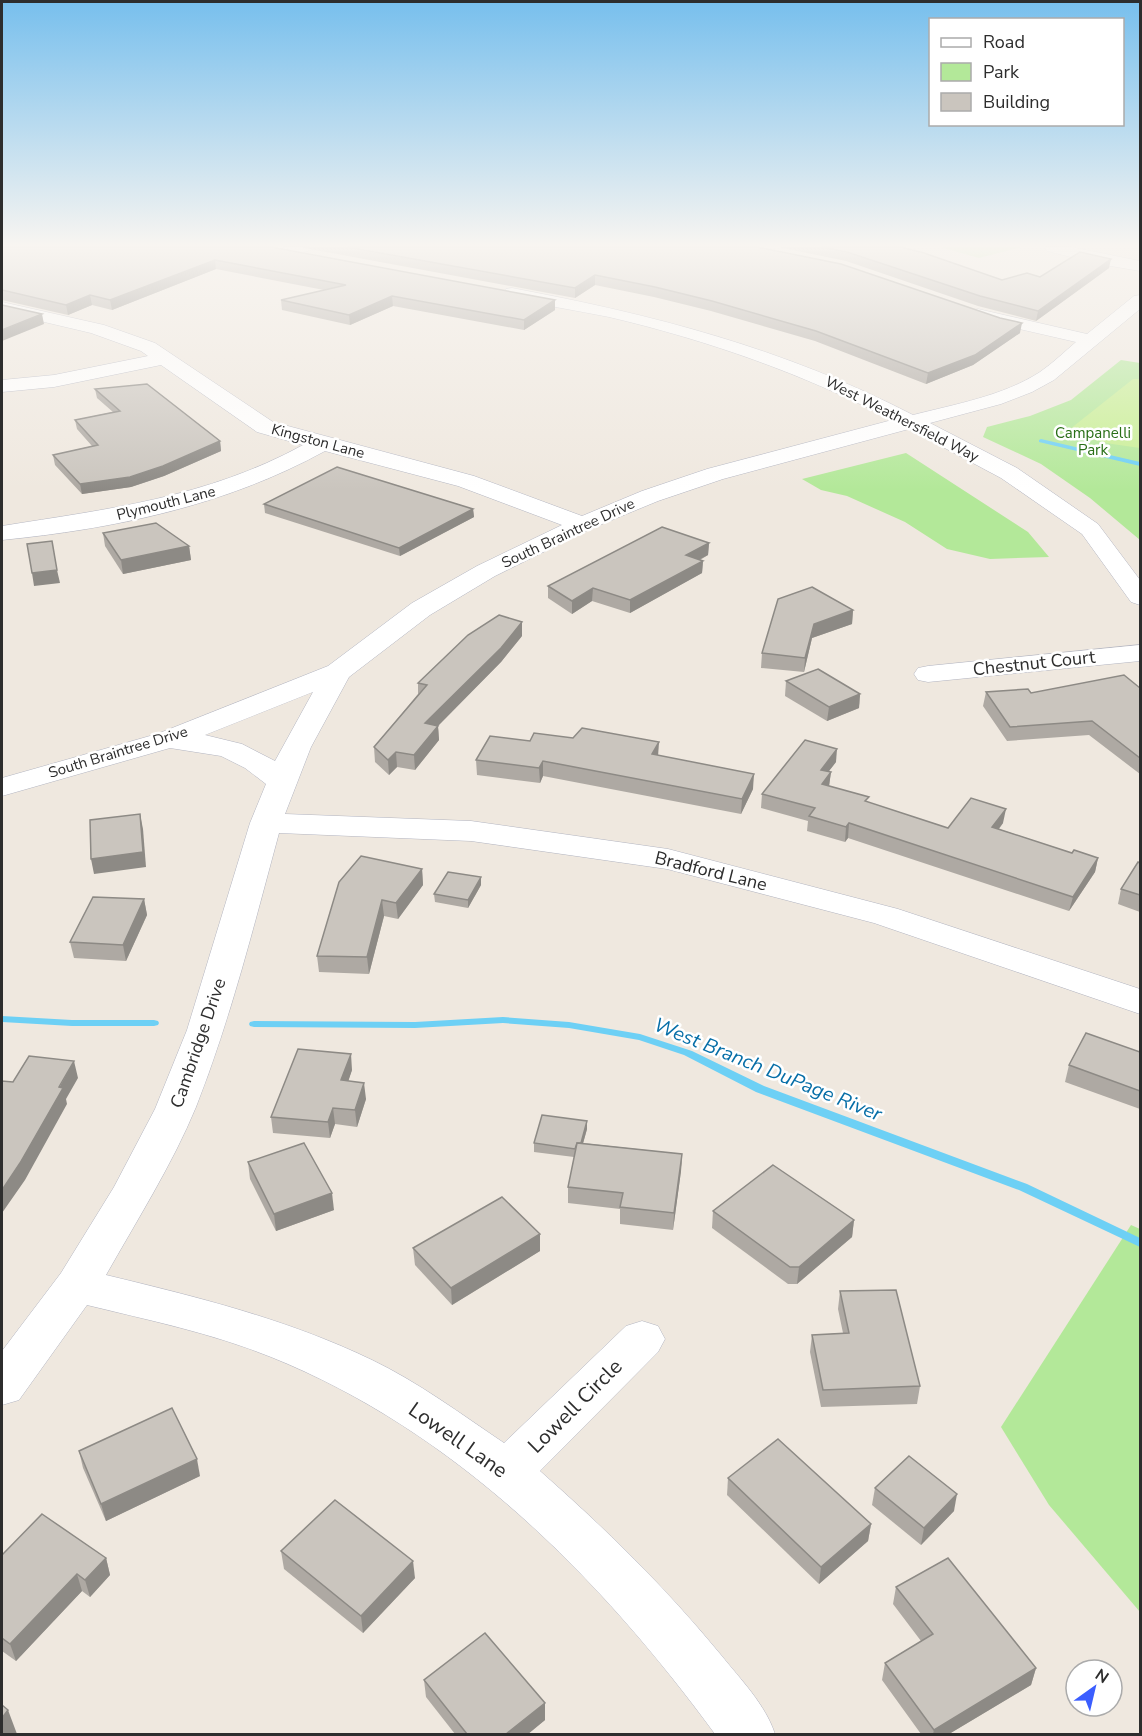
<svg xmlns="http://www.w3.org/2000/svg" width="1142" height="1736" font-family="'Nunito Sans',sans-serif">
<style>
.green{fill:#b3e899}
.pitch{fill:#c8ef94}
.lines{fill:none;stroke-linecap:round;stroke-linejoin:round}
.stream{fill:#6dd0f5;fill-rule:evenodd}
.minor-casing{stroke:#b3b5c1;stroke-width:1}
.minor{fill:#fff;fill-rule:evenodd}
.wall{fill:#aea9a3}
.shaded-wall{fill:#8d8a85}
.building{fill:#cac5be;stroke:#8d8a85;stroke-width:1.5}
.labels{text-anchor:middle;stroke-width:5;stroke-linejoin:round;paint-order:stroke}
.far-street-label{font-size:15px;fill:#2d2d2d;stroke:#fff}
.far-park-label{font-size:15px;fill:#296f17;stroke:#fff}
.street-label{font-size:18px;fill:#2d2d2d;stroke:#fff}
.water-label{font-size:20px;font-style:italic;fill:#066ea7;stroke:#fff}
.near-street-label{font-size:21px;fill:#2d2d2d;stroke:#fff}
</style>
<rect width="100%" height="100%" fill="#efe8df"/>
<!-- green -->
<g class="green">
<path d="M940,247h82l-43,11z"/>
<path d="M1121,360l19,3v177l-50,-42 -49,-34 -58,-27 4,-10 43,-11 41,-16z"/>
<path d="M906,453l122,79 21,25 -59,2 -43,-10 -42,-27 -58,-26 -26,-6 -19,-11z"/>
<path d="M1131,1225l9,4v383l-91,-107 -48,-78z"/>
</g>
<!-- pitch -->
<path class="pitch" d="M1133,379h7v69l-28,-4 -47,-11z"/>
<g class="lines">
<!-- stream -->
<g class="stream">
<path d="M1041,439l99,23v4l-101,-24v-2z"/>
<path d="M2,1016l70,4h82l4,1 1,2 -1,2 -4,1h-82l-70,-4z"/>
<path d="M503,1017l66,5 71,12 52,17 72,35 263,98 113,54v9l-121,-57 -263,-98 -72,-37 -45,-15 -70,-12 -66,-5 -88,5 -161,-1 -4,-1 -1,-2 1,-2 4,-1 161,1z"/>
</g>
<defs>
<g id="minor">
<path d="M284,247h26l-2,4 -18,5 -8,-5z"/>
<path d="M1045,247h26l69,14v10l-41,-7 -52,-13z"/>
<path d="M512,288c143,27 271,60 401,127 43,-11 90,-19 127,-43 13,-9 24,-20 36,-30l-104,-24 -3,-4 3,-4 6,-1 109,25 47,-38 6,-1v14l-86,71 -22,12 -31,12 -71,19 87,45 81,56 42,56v25l-9,-3 -49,-68 -81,-56 -92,-49 -186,50 -65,22 -68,28 -95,47 -65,39 -81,62 -38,70 -26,67 186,7 197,28 230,60 242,80v25l-266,-91 -207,-54 -196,-28 -192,-8c-25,92 -48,185 -83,274 -24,58 -59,113 -90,168 91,22 181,44 266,85 46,22 89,54 132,83l122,-117 16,-5 16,5 7,13 -7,13 -118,119c66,58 125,116 181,184 20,25 44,49 54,79h-60c-115,-157 -260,-303 -444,-377 -59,-24 -123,-37 -184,-52l-68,95 -17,5v-54l59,-78 53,-86 41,-78 32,-79 63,-207 16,-39 -21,-16 -24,-12 -51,-8 -168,48v-18l155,-44 171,-68 84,-63 65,-37 85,-41 -104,-39 -133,-35c-100,55 -212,78 -323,89v-14c106,-17 204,-28 301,-81l-46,-13 -96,-67 -107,22 -52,5v-12l52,-5 94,-19 -7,-5 -50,-18 -89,-21v-10l102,23 51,18 118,79 201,54 108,40 60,-25 65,-22 185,-49c-88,-46 -185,-80 -283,-103 -34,-7 -69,-12 -103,-20l-3,-4 3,-4zM313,692l-38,69 -33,-17 -37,-9z"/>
<path d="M1140,645v16l-212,21 -10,-2 -4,-6 4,-6 10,-2z"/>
</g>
</defs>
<!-- minor casing -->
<use href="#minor" class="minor-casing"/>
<!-- minor -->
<use href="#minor" class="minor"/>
</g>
<!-- wall -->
<g class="wall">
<path d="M2,247h269l284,63 -31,20 -131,-24 -43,19 -68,-15 -1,-10 43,-10 -108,-21 -104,41 -20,-5 -24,10 -66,-15v1z"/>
<path d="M299,247h458l263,86 -47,32 -47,19 -111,-43 -104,-30 -57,-14 -59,-12 -20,13z"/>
<path d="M771,247h130l101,33 38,-3 69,-9 -73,53 -58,-15 -132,-45 -68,-14z"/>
<path d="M95,389l125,52 1,10 -57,25 -33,11 -49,7 -27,-29 -2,-10 39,-9 -15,-17 -2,-9 38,-8 -16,-14z"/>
<path d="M264,504l209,5 1,8 -74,39 -135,-43z"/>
<path d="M103,533l86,13 2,14 -68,14 -18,-28z"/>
<path d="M709,543l-1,12 -8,5 3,1 -1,12 -72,40 -38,-12 -20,13 -24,-16v-12z"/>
<path d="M853,610l-1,14 -40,14 -8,34 -43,-4 1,-15z"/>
<path d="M522,636l-21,26 -63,64 1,14 -24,30 -18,-3 -8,8 -14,-13 -1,-15 44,-53v-11z"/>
<path d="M786,681l74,13 -1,14 -32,13 -42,-25z"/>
<path d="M1140,688v86l-51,-39 -82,6 -24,-35 3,-14 45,1z"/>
<path d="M530,741l128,14 95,34 -12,25 -198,-38 -3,7 -63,-8 -1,-15z"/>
<path d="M836,762l-8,10h3l-2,14 39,16 80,26 55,-5 -4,6 73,24 26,5 -3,14 -26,39 -221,-73 -3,4 -38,-11 1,-10 -47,-13 1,-14z"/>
<path d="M1140,863v49l-22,-8 3,-15z"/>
<path d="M422,869l1,16 -25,34 -14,-3 -15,58 -50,-2 -2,-16 22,-74z"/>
<path d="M481,885l-13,23 -33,-6 -1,-8z"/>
<path d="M144,899l3,16 -21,46 -52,-3 -4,-16z"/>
<path d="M1140,1052v57l-75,-27 4,-17z"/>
<path d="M352,1070l-4,11 18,18 -9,28 -22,-3 -5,14 -57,-5 -2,-16z"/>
<path d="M587,1129l-4,14 99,11 -1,17 -8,59 -53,-6v-15l-52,-6v-16l6,-30 -40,-5v-9z"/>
<path d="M248,1162l86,48 -58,21 -26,-52z"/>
<path d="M713,1211l141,9 -2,17 -55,47h-9l-76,-56z"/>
<path d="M413,1248l127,3 -88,54 -37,-40z"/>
<path d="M840,1291l80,95 -3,18 -96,3 -11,-55 2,-17 31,-2 -5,-24z"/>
<path d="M79,1451l121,25 -94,45 -23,-53z"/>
<path d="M728,1478l143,46 -3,17 -49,43 -92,-89z"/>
<path d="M875,1488l79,23 -33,34 -49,-40z"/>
<path d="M281,1551l134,27 -52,55 -79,-64z"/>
<path d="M2,1555l104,3 4,17 -20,22 -8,-6 -66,70 -14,-10z"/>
<path d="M896,1587l140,81 -5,17 -82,49h-28l-39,-54 3,-17 36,-22 -28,-37z"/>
<path d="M424,1680l121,23v17l-17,14h-73l-29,-37z"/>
</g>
<!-- shaded-wall -->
<g class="shaded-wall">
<path d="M1111,259l-2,9 -73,53 2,-10z"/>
<path d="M215,260l1,9 -104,41 -2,-10z"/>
<path d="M595,275v10l-20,13v-10z"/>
<path d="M90,295l2,10 -24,10 -2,-10z"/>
<path d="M392,296l1,10 -43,19 -1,-10z"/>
<path d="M555,300v10l-31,20v-10z"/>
<path d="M42,314l2,10 -42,17v-11z"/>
<path d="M1022,323l-2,10 -47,32 -47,19 2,-11z"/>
<path d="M220,441l1,10 -57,25 -33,11 -49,7 -2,-10z"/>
<path d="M473,509l1,8 -74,39 -1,-8z"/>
<path d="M709,543l-1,12 -23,12 1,-12z"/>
<path d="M189,546l2,14 -68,14 -2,-14z"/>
<path d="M703,561l-1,12 -72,40v-13z"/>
<path d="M57,570l3,13 -26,3 -2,-13z"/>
<path d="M593,588l-1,13 -20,13v-13z"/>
<path d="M853,610l-1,14 -40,14 -8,34 1,-14 9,-34z"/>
<path d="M522,622v14l-21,26 -75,76 -1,-15z"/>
<path d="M860,694l-1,14 -32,13 2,-14z"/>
<path d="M438,726l1,14 -24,30 -1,-15z"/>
<path d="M659,742l-1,15 -6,-3z"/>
<path d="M837,749l-1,13 -17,22 2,-14z"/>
<path d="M396,752l1,15 -8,8 -1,-15z"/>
<path d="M543,761v15l-3,7 -1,-15z"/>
<path d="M831,772l-2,14 -7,-2z"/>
<path d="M754,774l-1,15 -12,25 1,-15z"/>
<path d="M1006,809l-3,14 -14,18 3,-14z"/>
<path d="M140,814l3,15 3,38 -52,7 -3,-15z"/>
<path d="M849,823l-1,15 -3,4 1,-15z"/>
<path d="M1098,858l-3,14 -26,39 4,-14z"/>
<path d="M422,869l1,16 -25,34 -2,-16z"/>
<path d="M481,877v8l-13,23v-8z"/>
<path d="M144,899l3,16 -21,46 -3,-16z"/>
<path d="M382,900l2,16 -15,58 -2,-17z"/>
<path d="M351,1054l1,16 -9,27 -2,-17z"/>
<path d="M74,1061l4,17 -12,21 1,5 -42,76 -23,33v-23z"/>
<path d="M364,1083l2,16 -9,28 -2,-17z"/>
<path d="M333,1108l2,16 -5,14 -2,-16z"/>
<path d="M587,1121v8l-8,29v-8z"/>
<path d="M682,1154l-1,17 -8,59 1,-17z"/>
<path d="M332,1193l2,17 -58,21 -2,-17z"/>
<path d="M854,1220l-2,17 -55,47 2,-17z"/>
<path d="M540,1234v17l-88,54 -1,-17z"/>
<path d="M197,1459l3,17 -94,45 -5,-17z"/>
<path d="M957,1494l-3,17 -33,34 3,-17z"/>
<path d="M871,1524l-3,17 -49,43 2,-17z"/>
<path d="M106,1558l4,17 -20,22 -5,-17z"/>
<path d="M413,1561l2,17 -52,55 -2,-17z"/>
<path d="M77,1574l5,17 -66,70 -6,-17z"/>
<path d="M1036,1668l-5,17 -82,49h-16l1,-4z"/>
<path d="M545,1703v17l-17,14h-22z"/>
<path d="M8,1710l9,24h-15v-16z"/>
</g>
<!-- building -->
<g class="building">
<path d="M2,247h269l284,53 -31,20 -132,-24 -43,19 -68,-15 65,-15 -131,-25 -105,40 -20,-5 -24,10 -64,-15z"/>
<path d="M347,247h410l84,17 159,54 22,5 -47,32 -47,18 -112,-42 -104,-30 -57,-14 -60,-12 -20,13z"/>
<path d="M822,247h79l23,6 78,27 25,-7 13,4 40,-25 31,7 -73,52 -58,-15 -133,-44z"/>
<path d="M2,305l40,9 -40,16z"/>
<path d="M147,384l73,57 -57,25 -33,11 -50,7 -27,-29 45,-10 -23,-25 45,-9 -25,-22z"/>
<path d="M337,467l136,42 -74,39 -135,-44z"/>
<path d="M156,523l33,23 -68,14 -18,-27z"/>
<path d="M662,527l47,16 -23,12 17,6 -73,39 -37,-12 -21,13 -24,-15z"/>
<path d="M52,541l5,29 -25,3 -5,-29z"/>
<path d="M812,587l41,23 -39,14 -9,34 -43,-5 16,-54z"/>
<path d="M499,615l23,7 -21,26 -76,75 13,3 -24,29 -18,-3 -8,8 -14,-13 53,-62 -9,-2 50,-48z"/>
<path d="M818,669l42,25 -31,13 -43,-26z"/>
<path d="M1124,675l16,13v70l-48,-37 -82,6 -24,-35 42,-3 3,4z"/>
<path d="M582,728l77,14 -7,12 102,20 -12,25 -199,-38 -4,7 -63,-8 14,-24 40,5 4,-8 39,5z"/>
<path d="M805,740l32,9 -16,21 10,2 -9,12 47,13 -4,4 83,27 23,-30 35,11 -14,18 80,26 2,-3 24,8 -25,39 -224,-74 -3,4 -37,-11 6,-8 -53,-14z"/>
<path d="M140,814l3,38 -52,7 -1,-39z"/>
<path d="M361,856l61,13 -26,34 -14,-3 -15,57 -50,-1 22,-74z"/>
<path d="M1138,862l2,1v32l-19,-6z"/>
<path d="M448,872l33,5 -13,23 -34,-6z"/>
<path d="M93,897l51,2 -21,46 -53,-3z"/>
<path d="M1086,1033l54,19v39l-71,-26z"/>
<path d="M298,1049l53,5 -10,26 23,3 -9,27 -22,-2 -5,14 -57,-5z"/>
<path d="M29,1056l45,5 -15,26 4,1 -43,75 -18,27v-109l11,1z"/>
<path d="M542,1115l45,6 -6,22h-4l-2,6 -41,-6z"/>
<path d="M304,1143l28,50 -58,21 -26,-52z"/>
<path d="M577,1143l105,11 -8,59 -54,-6 3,-14 -55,-6z"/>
<path d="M773,1165l81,55 -55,47h-9l-77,-56z"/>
<path d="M502,1197l38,37 -89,54 -38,-40z"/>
<path d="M896,1290l24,96 -97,4 -11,-55 37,-2 -9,-42z"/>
<path d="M172,1408l25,51 -96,45 -22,-53z"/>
<path d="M778,1439l93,85 -50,43 -93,-89z"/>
<path d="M909,1456l48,38 -33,34 -49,-40z"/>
<path d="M335,1500l78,61 -52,55 -80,-65z"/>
<path d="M42,1514l64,44 -21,22 -8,-6 -67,70 -8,-6v-83z"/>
<path d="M948,1558l88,110 -102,62 -49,-67 48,-29 -37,-47z"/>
<path d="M485,1633l60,70 -39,31h-39l-43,-54z"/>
<path d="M2,1705l6,5 -6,8z"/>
</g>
<!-- sky -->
<linearGradient id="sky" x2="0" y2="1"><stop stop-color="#77bfed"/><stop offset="0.5" stop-color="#f8f5f1"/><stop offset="1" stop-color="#f8f5f1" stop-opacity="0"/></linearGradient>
<rect width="1142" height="490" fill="url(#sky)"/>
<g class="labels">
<!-- far-street labels -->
<g class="far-street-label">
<text transform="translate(902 419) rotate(27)" y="5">West Weathersfield Way</text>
<text transform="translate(318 441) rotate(15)" y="5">Kingston Lane</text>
<text transform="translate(166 503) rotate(-14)" y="5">Plymouth Lane</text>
<text transform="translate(568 533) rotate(-25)" y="5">South Braintree Drive</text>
<text transform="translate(118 752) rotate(-17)" y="5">South Braintree Drive</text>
</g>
<!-- far-park labels -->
<g class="far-park-label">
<text x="1093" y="438">Campanelli<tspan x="1093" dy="17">Park</tspan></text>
</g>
<!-- street labels -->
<g class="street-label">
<text transform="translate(1034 663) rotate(-6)" y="6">Chestnut Court</text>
<text transform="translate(711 871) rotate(14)" y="6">Bradford Lane</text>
<text transform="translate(198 1043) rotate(-71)" y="6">Cambridge Drive</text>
</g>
<!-- water labels -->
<g class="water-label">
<text transform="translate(768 1069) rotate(22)" y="7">West Branch DuPage River</text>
</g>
<!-- near-street labels -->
<g class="near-street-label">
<text transform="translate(575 1406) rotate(-45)" y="7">Lowell Circle</text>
<text transform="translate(458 1440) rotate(35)" y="7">Lowell Lane</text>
</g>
</g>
<!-- border -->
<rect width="1142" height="1736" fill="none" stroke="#2d2d2d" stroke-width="6"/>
<!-- legend -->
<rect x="929" y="18" width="195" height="108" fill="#ffffff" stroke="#ababab" stroke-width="1.5"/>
<rect x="941" y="38" width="30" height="9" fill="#ffffff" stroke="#ababab" stroke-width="1.5"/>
<text x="983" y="48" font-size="18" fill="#2d2d2d">Road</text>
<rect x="941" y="63" width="30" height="18" fill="#b3e899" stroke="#ababab" stroke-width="1.5"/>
<text x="983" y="78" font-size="18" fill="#2d2d2d">Park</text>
<rect x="941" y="93" width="30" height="18" fill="#cac5be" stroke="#ababab" stroke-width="1.5"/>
<text x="983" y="108" font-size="18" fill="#2d2d2d">Building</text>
<!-- north arrow -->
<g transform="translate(1094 1688) rotate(34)"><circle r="28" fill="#ffffff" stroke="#ababab" stroke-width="1.5"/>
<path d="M0-4.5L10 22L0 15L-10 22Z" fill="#3b5eff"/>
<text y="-9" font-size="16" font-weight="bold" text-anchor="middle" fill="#2d2d2d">N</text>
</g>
</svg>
